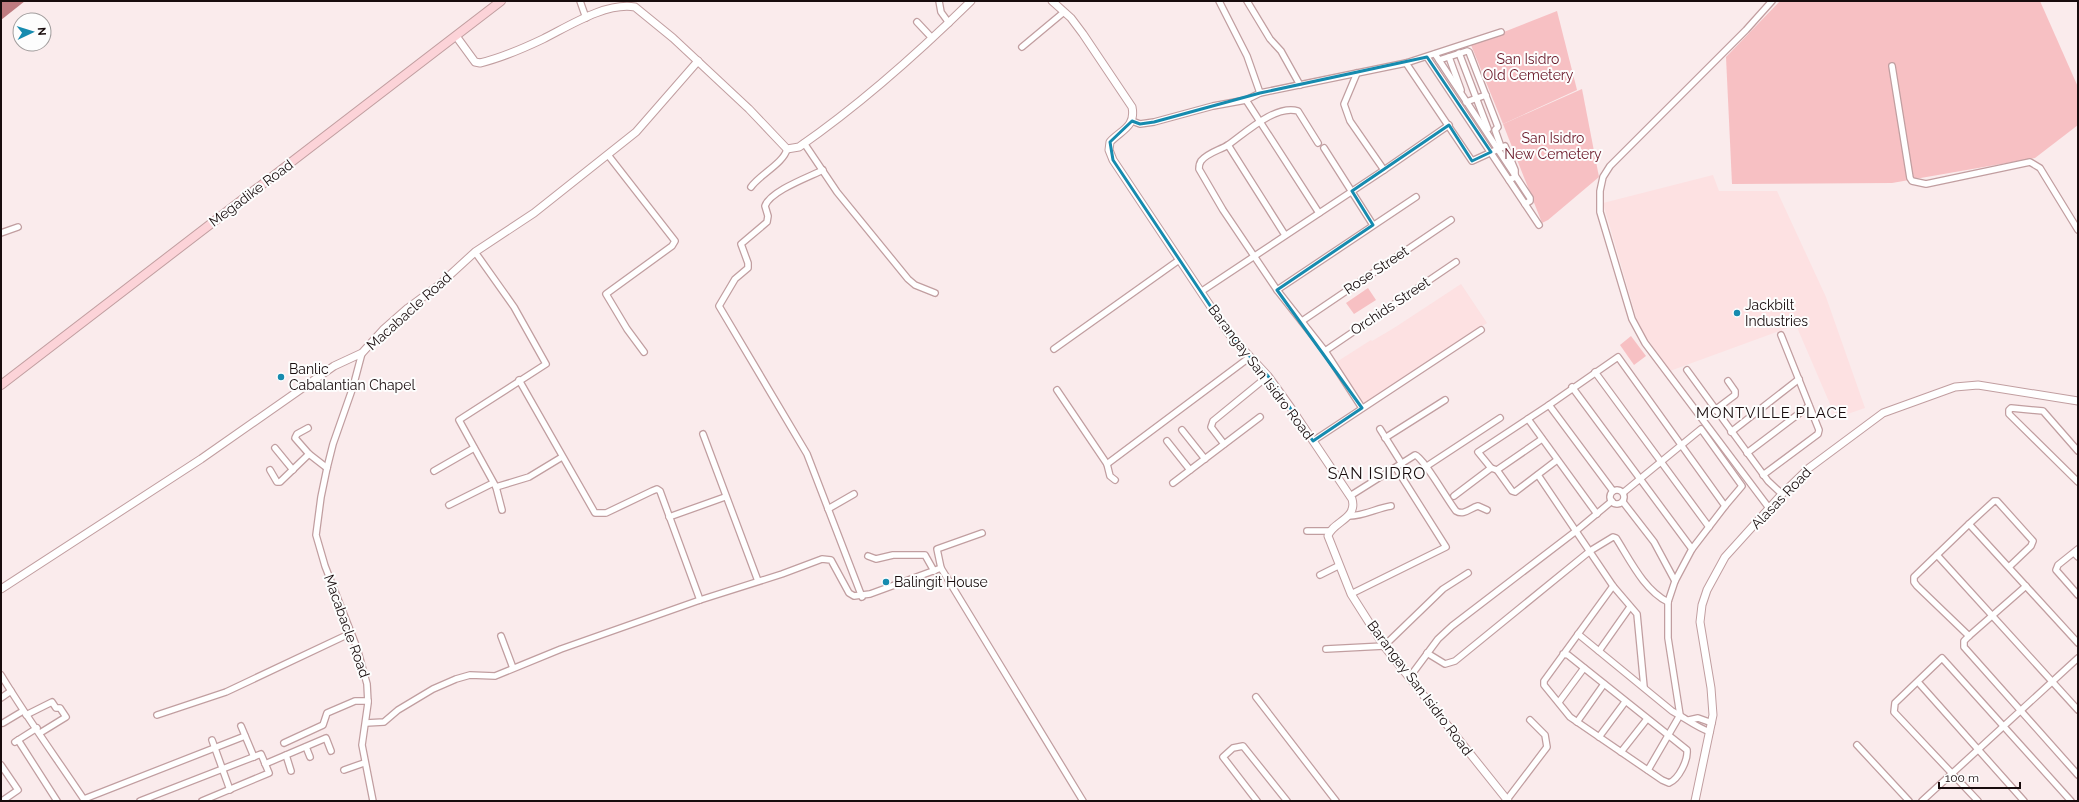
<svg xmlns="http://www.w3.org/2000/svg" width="2079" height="802" font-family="Raleway,sans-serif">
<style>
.built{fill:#fde1e2}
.green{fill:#f7c0c3}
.water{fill:#bf7b80}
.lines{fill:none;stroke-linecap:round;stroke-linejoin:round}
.minor-casing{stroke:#c19ea0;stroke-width:8}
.tertiary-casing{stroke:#c19ea0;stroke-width:9}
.secondary-casing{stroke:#c19ea0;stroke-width:10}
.minor{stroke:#fff;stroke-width:5.5}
.tertiary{stroke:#fff;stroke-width:7}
.secondary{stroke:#fcd3d8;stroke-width:8}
.marked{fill:none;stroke:#168baf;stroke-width:3;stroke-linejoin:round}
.poi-dot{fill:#168baf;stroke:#fdfdfd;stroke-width:1.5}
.labels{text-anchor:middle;stroke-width:4;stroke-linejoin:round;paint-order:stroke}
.park-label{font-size:14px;fill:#681626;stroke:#fdfdfd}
.street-label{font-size:14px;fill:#180c0d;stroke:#fdfdfd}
.poi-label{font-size:14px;fill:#180c0d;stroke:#fdfdfd;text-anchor:start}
.neighbourhood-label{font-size:15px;letter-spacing:1px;fill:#180c0d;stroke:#fdfdfd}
.quarter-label{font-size:16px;letter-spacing:1px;fill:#180c0d;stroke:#fdfdfd}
</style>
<rect width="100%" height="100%" fill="#faebec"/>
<!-- built -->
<g class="built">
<path d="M1713,175l6,16h58l49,106 39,111 -29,10 -40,-93 -126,46 -31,-44 -36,-124z"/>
<path d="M1461,284l26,39 -125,82 -27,-42 36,-23 1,1 22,-13z"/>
</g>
<!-- green -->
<g class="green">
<path d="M1780,1h260l38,86v38l-43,33 -143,25 -160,1 -6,-127z"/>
<path d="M1557,11l20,79 -74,34 -32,-79z"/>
<path d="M1582,89l17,88 -51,43 -6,3 -39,-99z"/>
<path d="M1368,288l8,12 -22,14 -8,-11z"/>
<path d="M1631,336l15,20 -12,9 -14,-20z"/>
</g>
<!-- water -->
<path class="water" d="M1,1h24l-24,19z"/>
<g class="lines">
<defs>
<g id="minor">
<path d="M580,1l6,17"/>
<path d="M939,1l2,11 8,11"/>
<path d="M1219,1l28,55 13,37"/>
<path d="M1247,1l23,38 11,12 19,34"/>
<path d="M917,22l15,16"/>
<path d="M1022,47l42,-35"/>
<path d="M1459,53l29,76"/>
<path d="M1435,54l95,144v3l-5,3"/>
<path d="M1427,57l112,168"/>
<path d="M1449,57l12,33"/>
<path d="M1439,60l28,-9 2,1 29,75 -3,3 6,17"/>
<path d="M1406,63l66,98 33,-15 10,24v7l-6,3"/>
<path d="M1892,66l18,112 2,3 14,3 104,-22 10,6 38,62"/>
<path d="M1357,73l-13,31 6,17 34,49"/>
<path d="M1246,100l73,113"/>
<path d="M1466,102l20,-7"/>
<path d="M1132,121l8,3 14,-2 59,-16 33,-6 14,-7 146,-30 95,-31"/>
<path d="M804,143l33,49 71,87 7,6 20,8"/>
<path d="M1318,143l-20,-32c-22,-7 -53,22 -70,34 -8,5 -21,8 -27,16 -2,3 -2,5 -2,8l24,41 54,80 48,61 37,57"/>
<path d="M1228,145l57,90"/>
<path d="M1324,148l49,77"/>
<path d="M608,155l67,86 -3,5 -66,48 21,35 17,23"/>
<path d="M823,170c-14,7 -53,21 -58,36l3,10 -1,6 -26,22 7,19v5l-13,11 -16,27 88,148 55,143"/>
<path d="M751,187c8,-12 33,-24 36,-38"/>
<path d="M1,233l17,-6"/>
<path d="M475,252l39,55 32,57 -87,56 37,67 6,23"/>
<path d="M1277,290l139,-93"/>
<path d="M1202,291l182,-121 65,-45"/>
<path d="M1302,321l149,-101"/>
<path d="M1054,349l125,-89"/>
<path d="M1325,351l131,-89"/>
<path d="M362,353l-9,34 -20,57 -6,24 -6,29 -5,38 9,31 32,82 10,36 1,19 -6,42 11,56"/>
<path d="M1687,370l81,111 14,13"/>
<path d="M1595,372l114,155"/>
<path d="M519,380l76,133h11l46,-22 5,-2 3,2 40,109"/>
<path d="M1572,387l120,162"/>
<path d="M1057,390l50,74 3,12 5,4"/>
<path d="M1549,405l64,86"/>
<path d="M1715,410l20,-15v-4l-7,-10"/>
<path d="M1528,419l69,95"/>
<path d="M308,428l-11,6 -2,4 14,16 18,14"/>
<path d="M1380,429l22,35"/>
<path d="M1182,430l23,29"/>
<path d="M1731,432l68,-53"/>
<path d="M703,434l55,147"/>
<path d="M1385,438l60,-38"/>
<path d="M1167,441l23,29"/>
<path d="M1313,441l168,-111"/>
<path d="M1224,444l-13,-17 2,-6 55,-45"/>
<path d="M275,448l18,22"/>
<path d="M2078,451l-35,-40 -32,-3 -2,2v4l69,68"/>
<path d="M1747,453l62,-47"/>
<path d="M1107,464l143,-107"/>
<path d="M1427,466l73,-48"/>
<path d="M1491,468l-13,-16 71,-47 69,-48 107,149 -33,43 -17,32"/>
<path d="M270,470l7,12h3l29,-28"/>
<path d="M1497,470l15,21 3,1 42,-32"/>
<path d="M434,471l40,-23"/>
<path d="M1538,475l75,111 24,28 7,73"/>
<path d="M1763,475l55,-41 1,-4 -38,-95"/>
<path d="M1173,483l87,-66"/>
<path d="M496,487l33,-10 33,-20"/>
<circle cx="1617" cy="497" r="7"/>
<path d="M1624,492l77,-63 41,57 -17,20"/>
<path d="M1350,496l65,-41c8,2 33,46 41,56 8,5 14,-3 22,-5l9,4"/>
<path d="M1454,496l37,-28 6,2 45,-31"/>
<path d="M1623,502l31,40 21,39 -7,21v36l12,77 -32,55"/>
<path d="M449,505l44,-22"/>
<path d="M1769,508l-124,-165 -13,-24 -32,-107v-21l3,-14 7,-11 136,-136 26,-29"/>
<path d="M828,509l26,-15"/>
<path d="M1349,516c15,0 28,-8 42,-10"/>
<path d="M669,517l56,-20"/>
<path d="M1969,524l25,-23h3l36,40 -2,5 -21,20"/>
<path d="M1307,531h22"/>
<path d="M2078,549l-20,16 -2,5 22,25"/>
<path d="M2074,553l4,4"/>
<path d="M1937,555l141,155"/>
<path d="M868,556l8,3 17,-4h32l9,16"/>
<path d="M941,568l-4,-19 45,-16"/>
<path d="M1320,575l18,-9"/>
<path d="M2026,586l-57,50 -5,5v6l114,128"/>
<path d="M1351,594l95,-47 -50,-79"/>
<path d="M1578,634l94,77c13,7 24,16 38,21"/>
<path d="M501,636l12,32"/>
<path d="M1969,636l-52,-50 -3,-4v-5l55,-53 109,119"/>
<path d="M1326,649l58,-3 59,-57 25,-16"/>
<path d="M1599,651l31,-44"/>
<path d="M1427,653l18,11 10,-3 135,-110 23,-14 3,1c14,22 28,52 52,64"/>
<path d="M1563,654l5,1 119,95c1,10 -8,29 -18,33l-7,-3 -92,-63 -26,-32v-4l69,-95"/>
<path d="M1,675c26,43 56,84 84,126"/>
<path d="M1409,678l29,-39 14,-13 124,-95 36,-30"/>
<path d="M1918,682l106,119"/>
<path d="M1256,697l80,104"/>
<path d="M1,698l10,-7"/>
<path d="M1559,702l25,-34"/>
<path d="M26,715l26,-13 4,6h4l6,9 -26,16"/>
<path d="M157,715l69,-23 125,-59"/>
<path d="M1689,720l9,-2 14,5"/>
<path d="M1577,722l27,-38"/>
<path d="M3,723l20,-12"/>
<path d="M366,723l18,-1 14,-12 35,-21 23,-10 14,-4 25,1 66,-27 139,-49 82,-26 40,-15 9,1 18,33 5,3 16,-2 71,-26 142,233"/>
<path d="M241,726l13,31"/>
<path d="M1599,737l26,-35"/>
<path d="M18,740l39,61"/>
<path d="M212,740l18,50"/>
<path d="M15,742l22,-14"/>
<path d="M284,743l39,-18 4,-12 28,-12h13"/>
<path d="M1857,745l52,56"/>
<path d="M306,747l4,10"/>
<path d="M1621,752l26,-33"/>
<path d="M286,755l5,16"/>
<path d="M265,764l61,-26 5,13"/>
<path d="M1,765l17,25 -16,11"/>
<path d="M344,770l20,-7"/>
<path d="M84,799l161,-63"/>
<path d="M140,801l121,-47 8,19 -67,28"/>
<path d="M1257,801l-34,-44 10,-9 10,-2 44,55"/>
<path d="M1506,801l41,-54 -2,-12 -15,-15"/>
<path d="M1922,801l156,-143"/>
<path d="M1978,801l-84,-89 1,-9 47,-45 129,143"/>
</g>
<g id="tertiary">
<path d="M1052,1l19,17 12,16 49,73c4,20 -11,23 -22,35l-1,8 4,10 116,174 39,42 23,32 61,91c6,20 -20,23 -24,37l23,58 33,52 124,155"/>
<path d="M456,36l19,26 5,1c21,-5 44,-15 63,-24 26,-13 63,-37 92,-32l38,31 76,71 38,40 12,-2c62,-43 118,-93 172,-146"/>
<path d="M1,589l200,-130 133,-93 28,-13 21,-23 25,-22 31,-23 36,-33 59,-39 102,-81 62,-71"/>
<path d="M1695,801l18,-86 -2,-27 -11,-66 2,-17 5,-15 18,-33 57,-63 27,-26 74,-55 72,-26 23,-2 100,16"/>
</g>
<path id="secondary" d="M1,385l500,-384"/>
</defs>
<!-- minor casing -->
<use href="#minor" class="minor-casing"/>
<!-- tertiary casing -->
<use href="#tertiary" class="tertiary-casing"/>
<!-- secondary casing -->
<use href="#secondary" class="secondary-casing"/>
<!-- minor -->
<use href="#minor" class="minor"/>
<!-- tertiary -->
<use href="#tertiary" class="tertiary"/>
<!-- secondary -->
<use href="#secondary" class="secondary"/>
</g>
<!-- marked area -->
<path class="marked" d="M1427,57l64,95 -19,9 -23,-36 -97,66 21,34 -96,65 85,118 -49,33 -45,-65 -39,-42 -116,-174 -3,-18 22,-21 8,3 14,-2 106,-29z"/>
<!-- markers -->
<g class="poi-dot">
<circle cx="1737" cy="313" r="4"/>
<circle cx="281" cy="377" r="4"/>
<circle cx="886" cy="582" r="4"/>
</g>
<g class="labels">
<!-- park labels -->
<g class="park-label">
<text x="1528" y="64">San Isidro<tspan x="1528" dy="16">Old Cemetery</tspan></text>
<text x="1553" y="143">San Isidro<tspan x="1553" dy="16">New Cemetery</tspan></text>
</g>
<!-- street labels -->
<g class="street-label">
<text transform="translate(251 193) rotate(-37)" y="5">Megadike Road</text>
<text transform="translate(1376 270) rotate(-34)" y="5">Rose Street</text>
<text transform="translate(1390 306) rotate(-34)" y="5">Orchids Street</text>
<text transform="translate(409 311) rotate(-42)" y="5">Macabacle Road</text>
<text transform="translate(1261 372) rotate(53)" y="5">Barangay San Isidro Road</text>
<text transform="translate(1781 498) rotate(-46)" y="5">Alasas Road</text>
<text transform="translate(347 626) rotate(70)" y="5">Macabacle Road</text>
<text transform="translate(1420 688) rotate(53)" y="5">Barangay San Isidro Road</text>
</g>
<!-- poi labels -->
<g class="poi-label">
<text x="1745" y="310">Jackbilt<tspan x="1745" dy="16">Industries</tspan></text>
<text x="289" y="374">Banlic<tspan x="289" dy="16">Cabalantian Chapel</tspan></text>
<text x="894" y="587">Balingit House</text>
</g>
<!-- neighbourhood labels -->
<g class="neighbourhood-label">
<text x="1772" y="418">MONTVILLE PLACE</text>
</g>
<!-- quarter labels -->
<g class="quarter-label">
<text x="1377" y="479">SAN ISIDRO</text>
</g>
</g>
<!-- border -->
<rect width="2079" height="802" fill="none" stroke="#180c0d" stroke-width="4"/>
<!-- north arrow -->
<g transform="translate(32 32) rotate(86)"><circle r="19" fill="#fdfdfd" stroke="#a19d9d"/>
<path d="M0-3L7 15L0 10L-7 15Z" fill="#168baf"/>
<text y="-6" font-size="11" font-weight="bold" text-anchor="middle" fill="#180c0d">N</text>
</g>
<!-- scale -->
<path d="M1939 782v6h81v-6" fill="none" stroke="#180c0d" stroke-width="2"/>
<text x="1945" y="782" font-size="12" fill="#180c0d" stroke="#fdfdfd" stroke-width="3" paint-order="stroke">100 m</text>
</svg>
